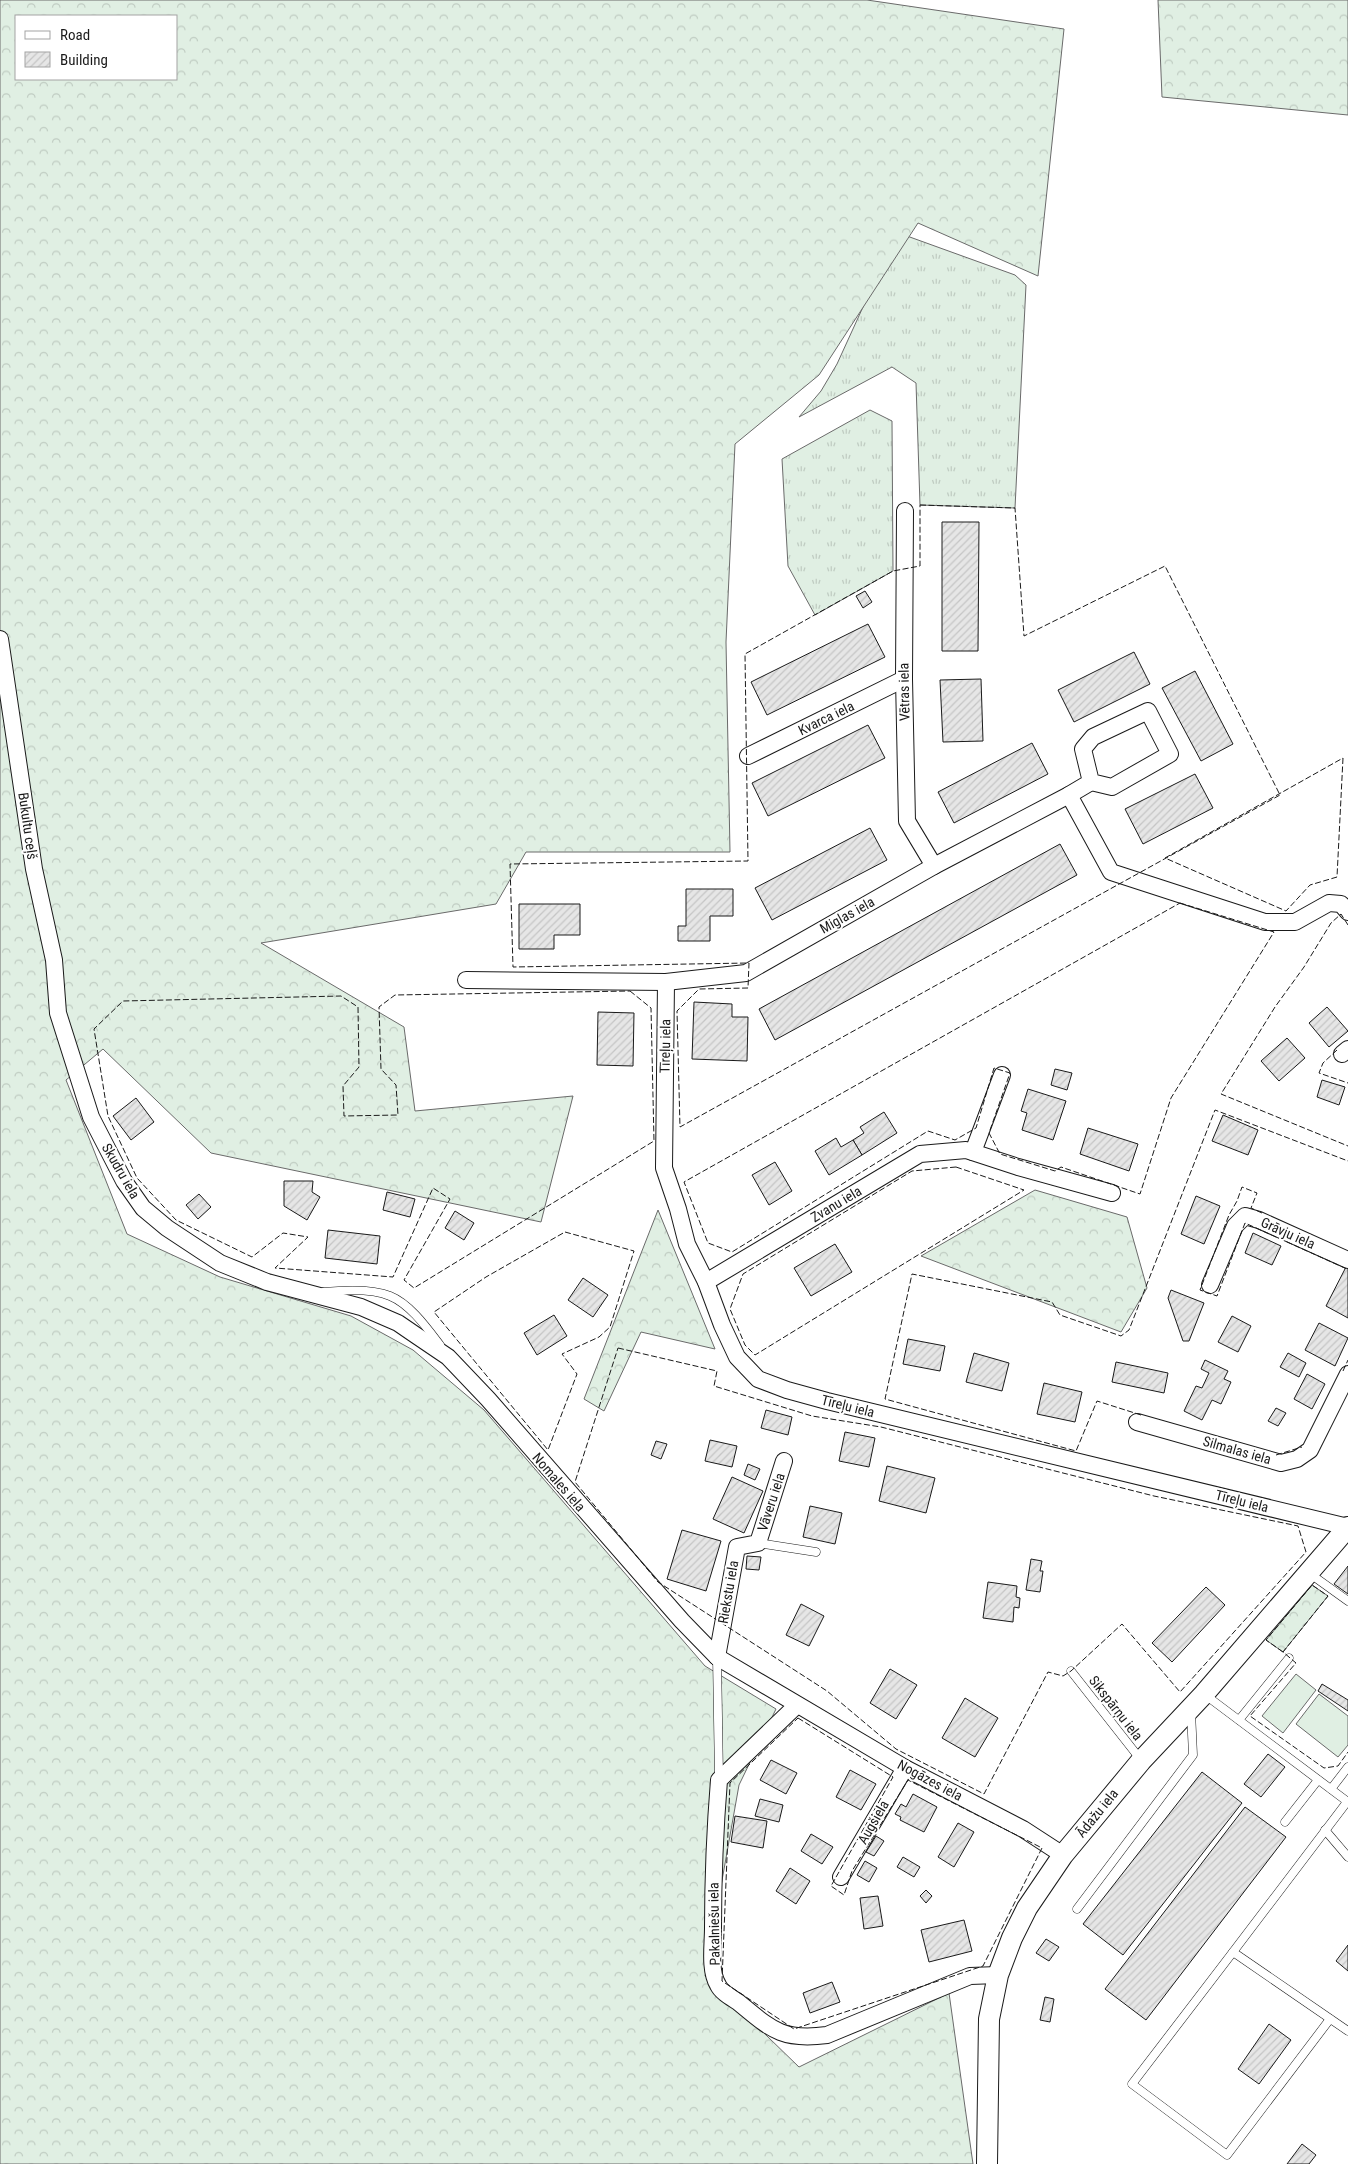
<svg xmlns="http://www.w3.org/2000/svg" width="1348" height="2164" font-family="'Roboto Condensed',sans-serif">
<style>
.grass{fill:url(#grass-tufts);stroke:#6a6a6a}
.forest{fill:url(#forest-crowns);stroke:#6a6a6a;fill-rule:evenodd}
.pitch{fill:#e0efe3;stroke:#6a6a6a}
.building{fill:url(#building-hatch);stroke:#1a1a1a}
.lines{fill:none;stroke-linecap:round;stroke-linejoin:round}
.service-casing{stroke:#1a1a1a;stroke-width:9}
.minor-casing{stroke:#1a1a1a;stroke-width:18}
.tertiary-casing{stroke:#1a1a1a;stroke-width:22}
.service{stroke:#fff;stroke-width:8}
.minor{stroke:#fff;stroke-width:16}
.tertiary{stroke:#fff;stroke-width:20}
.fence{stroke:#1a1a1a;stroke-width:1;stroke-dasharray:6 2.5;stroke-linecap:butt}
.labels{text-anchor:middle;stroke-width:4;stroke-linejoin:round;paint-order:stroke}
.street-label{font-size:14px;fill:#1a1a1a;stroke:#fff}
</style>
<defs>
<pattern id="grass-tufts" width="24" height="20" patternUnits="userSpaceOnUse" patternTransform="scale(1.25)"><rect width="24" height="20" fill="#e0efe3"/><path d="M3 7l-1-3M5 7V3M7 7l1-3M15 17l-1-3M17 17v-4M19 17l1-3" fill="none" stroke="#c0ccc2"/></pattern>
<pattern id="forest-crowns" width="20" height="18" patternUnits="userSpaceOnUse" patternTransform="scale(1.25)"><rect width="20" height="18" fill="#e0efe3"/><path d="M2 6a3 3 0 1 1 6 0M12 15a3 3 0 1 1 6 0" fill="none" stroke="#c0ccc2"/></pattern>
<pattern id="building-hatch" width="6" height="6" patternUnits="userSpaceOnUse" patternTransform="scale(1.25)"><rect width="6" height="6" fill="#e6e6e6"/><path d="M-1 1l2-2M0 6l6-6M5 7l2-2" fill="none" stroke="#c5c5c5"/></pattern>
</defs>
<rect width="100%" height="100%" fill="#fff"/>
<!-- grass -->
<g class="grass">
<path d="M907,236l108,39 11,10 -11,223 -95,-3 -4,-122 -24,-16 -93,50 22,-26 16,-27 57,-125z"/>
<path d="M870,410l22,11 1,150 -78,44 -27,-49 -6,-107z"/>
</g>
<!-- forest -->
<g class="forest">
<path d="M0,0h867l197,29 -26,247 -120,-53 -99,152 -84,69 -9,198 4,210h-204l-30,52 -235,39 143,84 11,84 158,-15 -32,126 -330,-69 -108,-104 -37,31 61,154 93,43 131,39 62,34 71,60 221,256 71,43 -37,76 -34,191 94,91 150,-74 24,171h-973zM16,16h160v63h-160z"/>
<path d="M1158,0h190v115l-186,-18z"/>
<path d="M1035,1190l92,27 20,71 -26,44 -200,-76z"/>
<path d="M658,1210l57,139 -74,-17 -37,79 -20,-12z"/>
<path d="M1312,1585l16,11 -45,56 -17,-12z"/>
</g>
<!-- pitch -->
<g class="pitch">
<path d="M1296,1674l20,16 -33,43 -21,-17z"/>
<path d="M1319,1694l29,22v29l-10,12 -42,-33z"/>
</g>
<!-- building -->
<g class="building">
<path d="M942,522h37l-1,129h-36z"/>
<path d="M865,591l7,11 -9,6 -7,-12z"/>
<path d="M868,624l17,33 -118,58 -16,-33z"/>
<path d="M1134,652l16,32 -76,38 -16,-32z"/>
<path d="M1195,671l38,73 -32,17 -39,-73z"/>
<path d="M981,679l2,62 -40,1 -3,-62z"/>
<path d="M868,725l17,33 -117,58 -16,-33z"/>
<path d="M1032,743l16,31 -94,49 -16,-31z"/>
<path d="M1195,774l18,34 -70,36 -18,-35z"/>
<path d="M870,828l17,32 -115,60 -17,-32z"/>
<path d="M1060,844l17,31 -302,165 -16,-31z"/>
<path d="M686,889h47v27h-23v25h-32v-15h8z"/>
<path d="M519,904h61v31h-26v14h-35z"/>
<path d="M694,1002l38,2v13h16l-1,44 -55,-2z"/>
<path d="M1327,1007l21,24 -19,16 -20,-24z"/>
<path d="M598,1012l36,1 -1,53 -36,-1z"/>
<path d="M1287,1038l18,20 -26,23 -18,-20z"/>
<path d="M1055,1069l17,4 -5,17 -16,-5z"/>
<path d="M1322,1080l23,7 -6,18 -22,-8z"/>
<path d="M1028,1089l38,12 -13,39 -31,-10 5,-17 -6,-2z"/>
<path d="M136,1098l18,24 -23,18 -18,-24z"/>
<path d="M884,1112l13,21 -35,22 -9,-15 11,-7 -4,-6z"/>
<path d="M1223,1115l35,15 -10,25 -36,-14z"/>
<path d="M1088,1128l50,16 -9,27 -49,-17z"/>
<path d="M836,1138l5,9 12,-7 9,15 -33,20 -14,-24z"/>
<path d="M775,1162l17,29 -23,14 -17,-30z"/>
<path d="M284,1181h29l-1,11 8,5 -13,23 -23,-14z"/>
<path d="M387,1192l28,7 -5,18 -27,-7z"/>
<path d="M199,1194l12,13 -13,12 -12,-14z"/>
<path d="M1196,1196l24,10 -16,38 -23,-10z"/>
<path d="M455,1211l19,12 -10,17 -19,-12z"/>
<path d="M328,1230l52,6 -3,28 -52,-6z"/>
<path d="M1253,1233l28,13 -9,19 -27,-12z"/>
<path d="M835,1244l17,28 -41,24 -17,-28z"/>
<path d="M1346,1267l2,1v50l-22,-12z"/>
<path d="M583,1278l25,17 -15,22 -25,-17z"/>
<path d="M1171,1290l33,13 -15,38h-6l-15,-43z"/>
<path d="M554,1315l13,21 -30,19 -13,-22z"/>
<path d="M1232,1316l19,10 -13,26 -20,-10z"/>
<path d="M1319,1323l29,15 -13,28 -30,-16z"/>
<path d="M908,1339l37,7 -5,25 -37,-7z"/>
<path d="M974,1353l35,10 -7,28 -36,-9z"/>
<path d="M1288,1353l18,10 -7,14 -19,-10z"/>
<path d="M1205,1360l23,11 -4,8 7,3 -10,22 -9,-4 -10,20 -18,-9 12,-25 6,2 7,-15 -8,-4z"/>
<path d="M1116,1362l52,11 -4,20 -52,-11z"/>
<path d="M1307,1374l18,10 -13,25 -18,-10z"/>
<path d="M1044,1383l38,9 -7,30 -38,-8z"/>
<path d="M1276,1408l10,5 -8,13 -10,-5z"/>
<path d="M766,1410l26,7 -4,18 -27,-7z"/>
<path d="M845,1432l30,6 -6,29 -30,-6z"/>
<path d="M710,1440l27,6 -5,21 -27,-6z"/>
<path d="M656,1441l11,3 -6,15 -10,-4z"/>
<path d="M748,1464l12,5 -5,11 -11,-5z"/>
<path d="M887,1466l48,12 -9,35 -47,-12z"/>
<path d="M732,1477l31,14 -19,42 -31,-14z"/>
<path d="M810,1506l32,7 -7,31 -32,-7z"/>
<path d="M682,1530l39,11 -15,50 -39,-12z"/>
<path d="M747,1556l14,1 -2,13 -13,-1z"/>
<path d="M1031,1559l11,2 -2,10h3l-3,21 -14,-2z"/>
<path d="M1348,1566v28l-14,-10z"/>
<path d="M988,1582l29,4 -1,11 4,1 -1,10 -5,-1 -1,15 -30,-4z"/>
<path d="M1206,1587l19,18 -53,57 -20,-19z"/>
<path d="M801,1604l23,12 -15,30 -23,-11z"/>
<path d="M890,1669l27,16 -21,34 -26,-16z"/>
<path d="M1322,1684l26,16v11l-30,-20z"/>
<path d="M965,1698l33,20 -23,39 -33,-19z"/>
<path d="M1268,1754l17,13 -24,30 -17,-13z"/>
<path d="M771,1760l26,13 -11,21 -26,-14z"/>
<path d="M850,1770l26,14 -15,26 -25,-13z"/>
<path d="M1202,1772l40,31 -119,152 -40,-31z"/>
<path d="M913,1794l24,13 -13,25 -24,-12 1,-3 -6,-3 6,-10 5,3z"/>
<path d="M760,1799l23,6 -4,17 -24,-6z"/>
<path d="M1245,1807l41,30 -140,183 -41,-31z"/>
<path d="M735,1816l32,5 -4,27 -32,-6z"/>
<path d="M958,1823l16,9 -20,35 -16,-10z"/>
<path d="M811,1834l22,13 -11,17 -21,-13z"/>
<path d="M876,1836l8,5 -10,15 -8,-4z"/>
<path d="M903,1857l17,10 -6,10 -17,-10z"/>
<path d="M865,1861l12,7 -8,14 -12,-7z"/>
<path d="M790,1868l20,13 -14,23 -20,-13z"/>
<path d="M926,1890l6,6 -6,7 -6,-7z"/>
<path d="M878,1896l5,30 -19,3 -4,-31z"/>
<path d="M964,1920l8,31 -43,11 -8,-32z"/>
<path d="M1046,1939l13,8 -10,14 -13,-8z"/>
<path d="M1348,1945v26l-12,-10z"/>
<path d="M832,1982l8,20 -30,11 -7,-20z"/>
<path d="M1045,1997l9,2 -4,23 -10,-2z"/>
<path d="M1269,2024l22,16 -32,44 -21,-15z"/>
<path d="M1302,2144l14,11 -7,9h-22z"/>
</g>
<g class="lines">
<defs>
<g id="service">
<path d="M323,1292c20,-2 48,-4 67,4 20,8 37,32 50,49"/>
<path d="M758,1543l58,9"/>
<path d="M1309,1573l39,28"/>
<path d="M717,1657l2,121"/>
<path d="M1071,1671l70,89"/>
<path d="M1204,1694l144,108"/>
<path d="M1239,1720l50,-62"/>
<path d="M1331,1789l17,-22"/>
<path d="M1347,1802l-114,150 115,79"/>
<path d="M1285,1822l33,-42"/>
<path d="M1325,1830l23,27"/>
<path d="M1077,1909l116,-154 -2,-43"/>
<path d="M1233,1952l-101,132 95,71 103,-136"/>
</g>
<g id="minor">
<path d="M905,511l-1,168 3,142 27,45"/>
<path d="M0,639l34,230 20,91 4,53 33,104 33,64 19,27 24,20 53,35 47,19 94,25 37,16 19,13 31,21 40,42 194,222 35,36 188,111 118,61 40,26"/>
<path d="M748,756l156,-77"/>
<path d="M1069,795l22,-13 21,5 58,-33 -22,-43 -55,26 -10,12 8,33"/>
<path d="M466,980l200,2 80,-9 188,-107 135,-71 42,77 154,50h30l34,-19 12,1 7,8"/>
<path d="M666,982l-2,186 14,41 9,35 19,38 16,43 15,32 21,22 29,11 40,11 521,126"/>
<path d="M1342,1054l6,-5"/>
<path d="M973,1152l29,-77"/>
<path d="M706,1282l214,-128 46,-4 52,17 94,26"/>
<path d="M1210,1285l25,-59 10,-10 14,4 89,40"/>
<path d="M1137,1422l144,41 16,-4 13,-9 38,-76"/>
<path d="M717,1657l20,-110 21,-4 26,-82"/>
<path d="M796,1706l-77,74c-4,49 -6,99 -6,148 0,17 -4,42 5,57 3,7 14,13 20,17 33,27 43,39 89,33l143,-59 28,-1"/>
<path d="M841,1877l64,-109"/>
</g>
<path id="tertiary" d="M987,2164l2,-145 9,-44 14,-37 15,-30 36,-53 78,-94 63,-67 144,-167"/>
</defs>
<!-- service casing -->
<use href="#service" class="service-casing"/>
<!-- minor casing -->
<use href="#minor" class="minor-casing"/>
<!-- tertiary casing -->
<use href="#tertiary" class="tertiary-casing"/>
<!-- service -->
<use href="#service" class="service"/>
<!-- minor -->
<use href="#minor" class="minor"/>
<!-- tertiary -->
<use href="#tertiary" class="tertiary"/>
<!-- fence -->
<g class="fence">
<path d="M920,505l95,3 9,128 141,-70 115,229 -600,332 -3,-116 22,-22 49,-1 1,-25 -236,4 -3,-103 238,-3 -3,-207 148,-83 27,-5z"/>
<path d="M1343,758l-6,119 -27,8 -24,26 -121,-53z"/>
<path d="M1180,903l94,29 -103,166 -31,96 -79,-27 -6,4 -55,-17 -11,-21 21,-60 -16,-5 -18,60 -21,12 -27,-9 -196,121 -24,-9 -24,-61z"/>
<path d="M1348,925l-7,-11 -10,9 -27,44 -29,40 -54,87 127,52"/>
<path d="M630,991l21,17 3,133 -240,147 -10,-8 46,-81 -17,-11 -40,89 -118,-9 33,-31 -25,-4 -31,24 -76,-37 -39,-42 -29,-62 -14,-87 29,-28 218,-5 17,11 1,60 -16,19 1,30 54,-1 -2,-30 -15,-16 -2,-62 16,-12z"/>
<path d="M1337,1050l-14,13 -4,10 29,10"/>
<path d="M956,1167l68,23 -269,165 -10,-10 -15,-36 13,-35 169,-103z"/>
<path d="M1262,1213l-11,-5 6,-15 -15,-6 -5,14 -8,14 -29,75 17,6 28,-73 102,46"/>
<path d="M565,1232l69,19 -24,76 -11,10 -37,17 15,20 -29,76 -114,-138 52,-35z"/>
<path d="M618,1348l99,23 -3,15 98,30 69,11 273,69 144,30 8,26 -126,140 -58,-68 -51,47 -8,5 -15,-4 -64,122 -88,-45 -69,-58 -169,-109 -83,-100z"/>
<path d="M1343,1371l5,-11"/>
<path d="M1141,1415l-44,-14 -21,50 -191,-52 27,-125 140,28 8,13 61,21 8,-6 86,-220 133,51"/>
<path d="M1276,1455l26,-8"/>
<path d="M1283,1652l-17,-12 46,-55 16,11 -45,56 13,11 -46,53 74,52 14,-2 10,-14"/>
<path d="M798,1718l95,59 -62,109 13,9 8,-24 56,-91 134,68 -59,118 -189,63 -72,-48 8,-198z"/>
</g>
</g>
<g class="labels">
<!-- street labels -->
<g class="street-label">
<text transform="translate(904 692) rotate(-91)" y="5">Vētras iela</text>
<text transform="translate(826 718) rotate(-26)" y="5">Kvarca iela</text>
<text transform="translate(28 826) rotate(82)" y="5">Bukultu ceļš</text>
<text transform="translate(847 915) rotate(-29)" y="5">Miglas iela</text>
<text transform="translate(665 1046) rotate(-89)" y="5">Tīreļu iela</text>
<text transform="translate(121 1171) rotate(60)" y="5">Skudru iela</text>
<text transform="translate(836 1204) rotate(-31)" y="5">Zvanu iela</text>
<text transform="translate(1288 1233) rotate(24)" y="5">Grāvju iela</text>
<text transform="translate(848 1406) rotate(14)" y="5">Tīreļu iela</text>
<text transform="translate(1237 1450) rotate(16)" y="5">Silmalas iela</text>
<text transform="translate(559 1482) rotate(49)" y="5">Nomales iela</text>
<text transform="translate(1242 1501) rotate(14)" y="5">Tīreļu iela</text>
<text transform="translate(771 1502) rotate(-72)" y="5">Vāveru iela</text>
<text transform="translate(728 1592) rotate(-80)" y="5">Riekstu iela</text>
<text transform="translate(1116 1708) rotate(52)" y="5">Sikspārņu iela</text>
<text transform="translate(930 1780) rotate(28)" y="5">Nogāzes iela</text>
<text transform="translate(1097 1813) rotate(-51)" y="5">Ādažu iela</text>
<text transform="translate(873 1822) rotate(-60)" y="5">Augšiela</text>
<text transform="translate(714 1924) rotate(-91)" y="5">Pakalniešu iela</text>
</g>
</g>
<!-- legend -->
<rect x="15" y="15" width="162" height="65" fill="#ffffff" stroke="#a3a3a3"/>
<rect x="25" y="31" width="25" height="8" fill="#ffffff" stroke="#a3a3a3"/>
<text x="60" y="40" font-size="15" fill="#1a1a1a">Road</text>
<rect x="25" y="52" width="25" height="15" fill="url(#building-hatch)" stroke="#a3a3a3"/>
<text x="60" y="65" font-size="15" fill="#1a1a1a">Building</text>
</svg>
